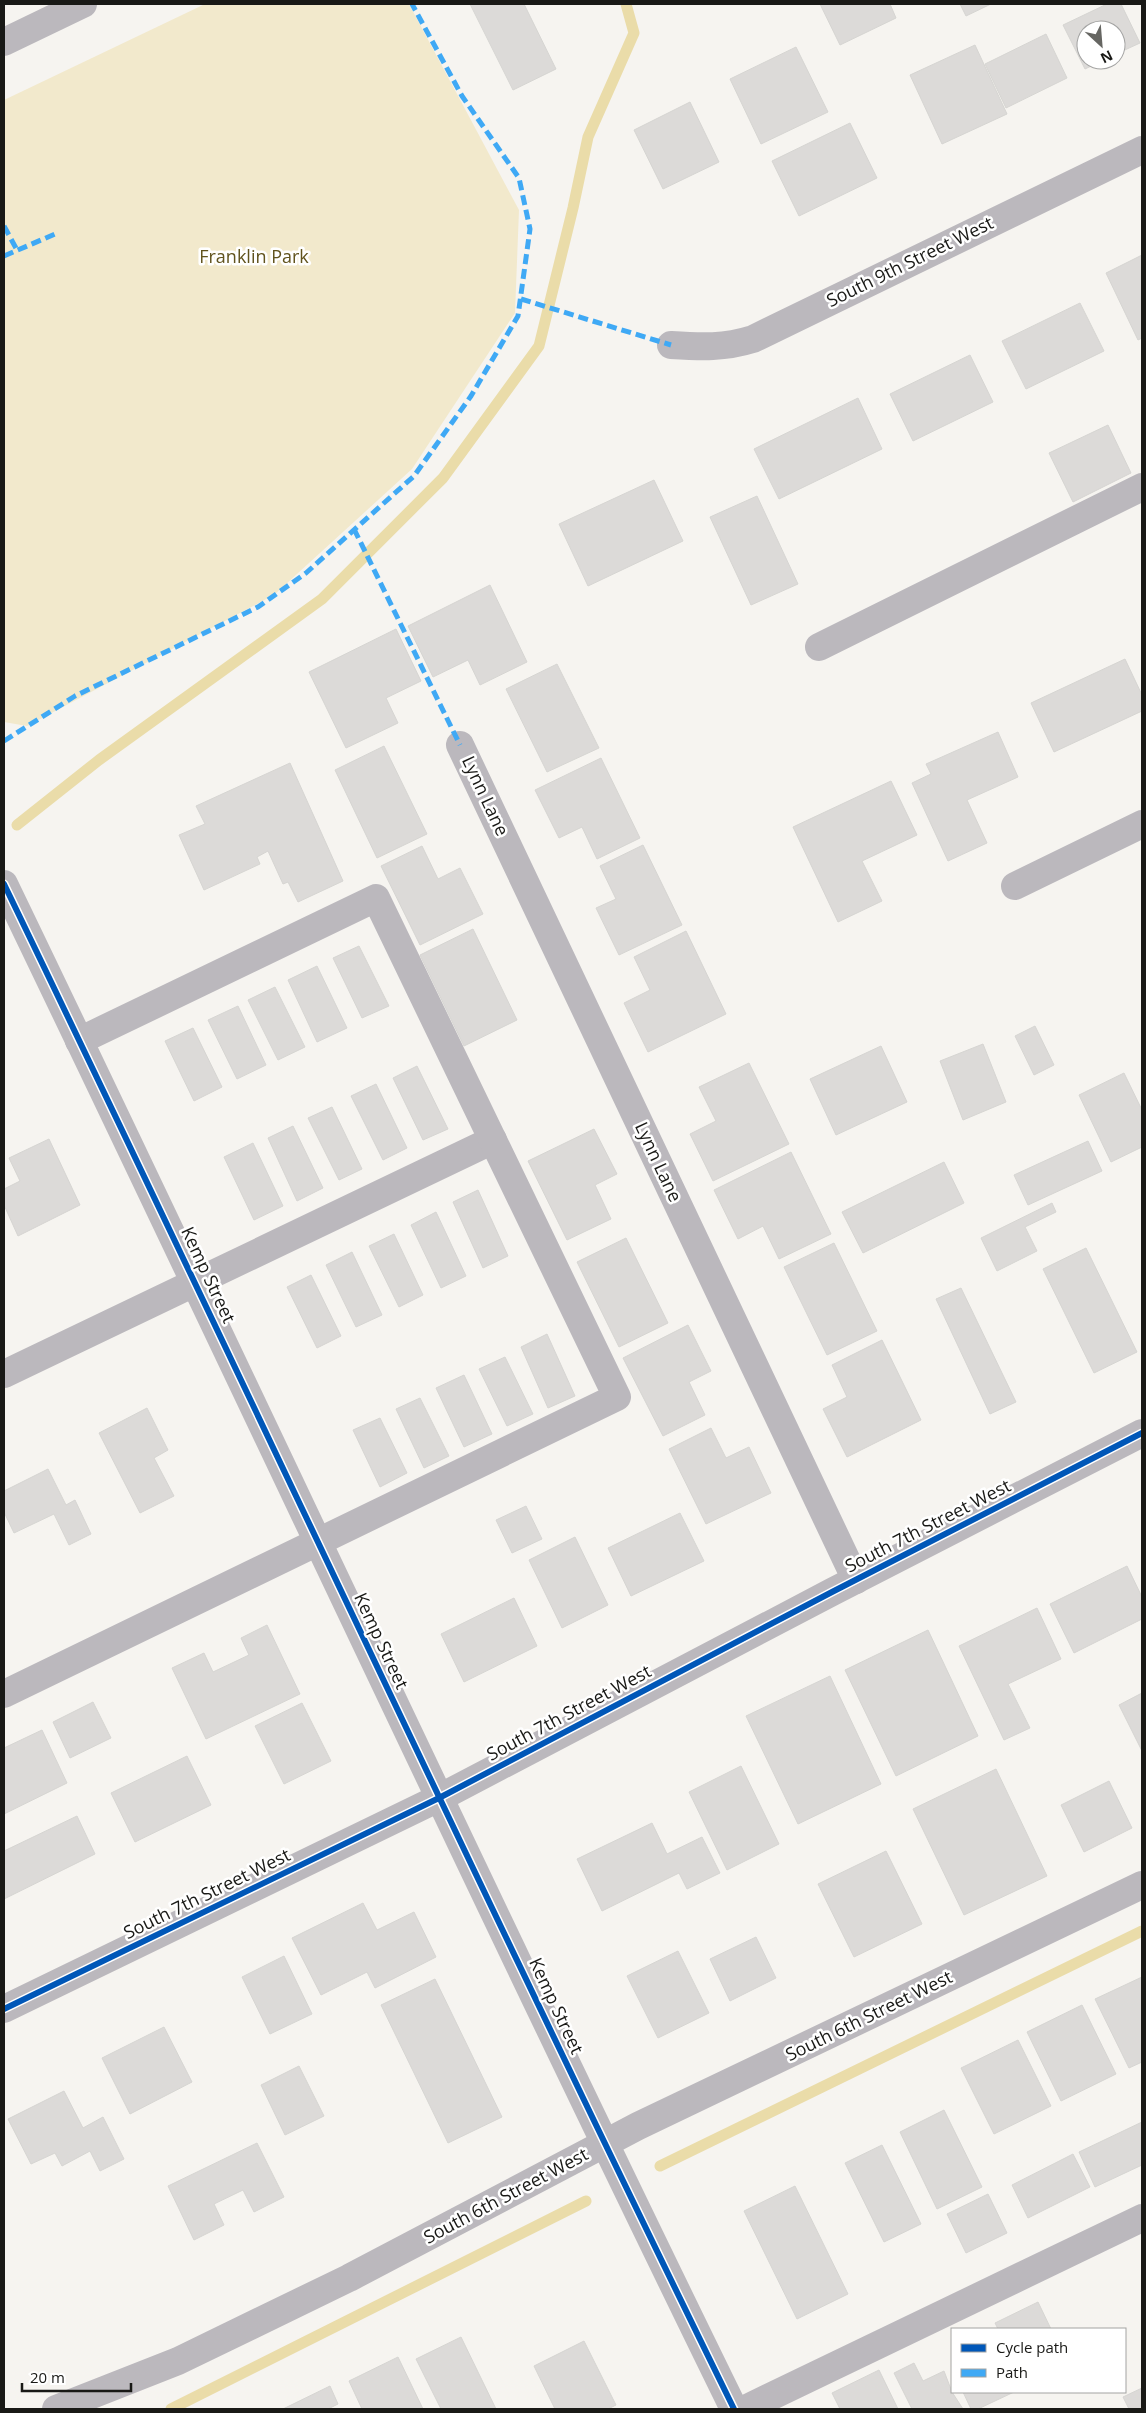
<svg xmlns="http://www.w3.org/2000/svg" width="1146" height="2413" font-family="'Open Sans',sans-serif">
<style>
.green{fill:#f2e9cc}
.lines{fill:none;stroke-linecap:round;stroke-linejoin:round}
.stream{stroke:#eadca9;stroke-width:11}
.building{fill:#dcdad8;stroke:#d6d5d2}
.minor{stroke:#bbb8bd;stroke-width:28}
.quiet{stroke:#3fa9f5;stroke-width:5;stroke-dasharray:10 5;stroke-linecap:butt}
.cycleway-casing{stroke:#fff;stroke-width:9}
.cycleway{stroke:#0057b8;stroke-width:6}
.labels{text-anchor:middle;stroke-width:5;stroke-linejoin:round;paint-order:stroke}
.park-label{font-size:18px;fill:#61531d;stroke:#fff}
.street-label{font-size:18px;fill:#191916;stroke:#fff}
</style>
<rect width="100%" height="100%" fill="#f6f4f0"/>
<!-- green -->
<path class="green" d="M205,4h204l110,206 -4,103 -103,156 -138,126 -247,131 -23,-4v-622z"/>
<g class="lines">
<!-- stream -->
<g class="stream">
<path d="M17,825l82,-65 223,-161 121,-121 96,-132 34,-138 15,-71 46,-104 -8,-29"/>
<path d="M660,2166l482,-235"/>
<path d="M171,2409l415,-208"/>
</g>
</g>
<!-- building -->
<g class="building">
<path d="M470,4h54l32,65 -43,21z"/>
<path d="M820,4h70l6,14 -56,27z"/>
<path d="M960,4h31l-25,12z"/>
<path d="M1107,4h14l19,39 -24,11v-24h-30v30h18l-19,9 -22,-44z"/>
<path d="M1046,34l21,44 -61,30 -21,-44z"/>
<path d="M975,45l32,69 -65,30 -32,-69z"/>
<path d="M796,47l32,65 -67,32 -31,-65z"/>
<path d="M690,102l29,60 -56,27 -29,-59z"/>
<path d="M850,123l27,55 -78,38 -27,-55z"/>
<path d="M1142,255v83l-4,2 -32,-67z"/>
<path d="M1080,303l24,48 -78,38 -24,-48z"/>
<path d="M970,355l23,47 -80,39 -23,-47z"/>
<path d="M858,398l24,51 -103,50 -25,-50z"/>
<path d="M1108,425l23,48 -58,29 -24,-49z"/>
<path d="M654,480l29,61 -95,45 -29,-62z"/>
<path d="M757,496l41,88 -47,21 -41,-88z"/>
<path d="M490,585l37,77 -47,23 -12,-25 -35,17 -25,-51z"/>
<path d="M396,629l25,52 -35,17 12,25 -52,25 -37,-76z"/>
<path d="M1125,659l17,36v16l-88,41 -23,-49z"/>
<path d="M557,664l42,84 -52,24 -41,-83z"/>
<path d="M998,732l20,45 -51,23 20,43 -39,18 -36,-78 19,-9 -5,-10z"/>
<path d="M384,746l43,88 -50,24 -42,-88z"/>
<path d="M601,758l39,80 -43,21 -15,-32 -23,11 -24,-48z"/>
<path d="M290,763l53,118 -45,21 -10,-20 -5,2 -15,-33 -11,6 3,7 -56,26 -25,-55 26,-11 -9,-18z"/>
<path d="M891,781l26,54 -55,26 20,40 -44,21 -45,-95z"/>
<path d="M643,845l39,80 -63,30 -23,-47 20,-9 -16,-33z"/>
<path d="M422,846l16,33 22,-11 23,46 -63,31 -39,-79z"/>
<path d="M473,929l44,91 -53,26 -44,-91z"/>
<path d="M686,931l40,83 -78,38 -24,-49 26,-13 -16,-33z"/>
<path d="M359,946l30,60 -27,12 -29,-60z"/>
<path d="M317,966l30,62 -30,14 -29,-62z"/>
<path d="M275,987l30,60 -27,13 -30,-60z"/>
<path d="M238,1006l28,59 -29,14 -29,-59z"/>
<path d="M1035,1026l19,39 -20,10 -19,-39z"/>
<path d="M193,1028l29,59 -28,14 -29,-60z"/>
<path d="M983,1044l23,58 -43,18 -23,-59z"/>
<path d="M881,1046l26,56 -71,33 -26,-56z"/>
<path d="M749,1063l40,81 -76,37 -23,-47 26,-13 -17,-34z"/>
<path d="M417,1066l31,63 -25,11 -30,-62z"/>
<path d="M1124,1073l18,37v37l-31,15 -32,-67z"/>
<path d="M376,1084l31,64 -24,12 -32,-64z"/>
<path d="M332,1107l30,62 -23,11 -31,-62z"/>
<path d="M293,1126l30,62 -26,13 -29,-63z"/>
<path d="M594,1129l23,45 -22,11 16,34 -44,21 -39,-79z"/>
<path d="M49,1139l31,66 -62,31 -14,-31v-16l16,-8 -11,-23z"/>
<path d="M1088,1141l14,30 -74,34 -14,-30z"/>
<path d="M253,1143l30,63 -29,14 -30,-63z"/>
<path d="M791,1152l40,82 -52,25 -16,-33 -25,13 -24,-49z"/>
<path d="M944,1162l20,41 -101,50 -21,-41z"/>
<path d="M478,1190l30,66 -25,12 -30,-66z"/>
<path d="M1052,1203l4,9 -31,15 12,24 -40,20 -16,-33z"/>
<path d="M436,1212l30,64 -25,12 -30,-63z"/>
<path d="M394,1234l29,61 -24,12 -30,-61z"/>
<path d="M626,1238l42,85 -49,24 -42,-85z"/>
<path d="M834,1243l43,88 -50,24 -43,-88z"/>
<path d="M1086,1248l51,104 -43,21 -51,-104z"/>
<path d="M352,1252l30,63 -26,12 -30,-62z"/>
<path d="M311,1275l30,61 -24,12 -30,-61z"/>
<path d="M961,1288l55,114 -26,12 -54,-115z"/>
<path d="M688,1325l23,46 -22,11 16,33 -42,21 -40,-78z"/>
<path d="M547,1334l28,62 -27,12 -27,-61z"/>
<path d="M882,1340l39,80 -74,37 -24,-48 24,-12 -15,-32z"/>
<path d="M505,1357l28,57 -26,12 -28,-57z"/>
<path d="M464,1375l28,59 -28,13 -28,-59z"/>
<path d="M420,1398l29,58 -25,12 -28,-59z"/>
<path d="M147,1408l21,42 -14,8 20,38 -34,17 -41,-80z"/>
<path d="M380,1418l27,55 -27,14 -27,-57z"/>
<path d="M711,1428l15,30 23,-11 22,46 -65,31 -37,-75z"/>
<path d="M48,1469l18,36 9,-5 16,34 -22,11 -15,-31 -40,19 -10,-21v-21z"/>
<path d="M526,1506l16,33 -30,14 -16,-33z"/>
<path d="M680,1513l24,48 -73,35 -23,-48z"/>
<path d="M575,1537l33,68 -46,23 -33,-68z"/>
<path d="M1127,1566l15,31v22l-68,34 -24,-49z"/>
<path d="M514,1598l23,48 -73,36 -23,-48z"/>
<path d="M1037,1608l24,51 -53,25 22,44 -26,12 -45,-94z"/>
<path d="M267,1625l33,69 -94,45 -34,-71 32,-15 9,19 36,-17 -8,-17z"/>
<path d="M928,1630l50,106 -82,40 -51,-106z"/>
<path d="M830,1676l51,108 -83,40 -52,-108z"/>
<path d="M1142,1693v58l-23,-46z"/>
<path d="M93,1702l18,36 -41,20 -17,-36z"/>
<path d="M302,1703l29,58 -47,23 -29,-58z"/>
<path d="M42,1730l25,53 -63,31v-66z"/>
<path d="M187,1756l24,49 -76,37 -24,-49z"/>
<path d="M741,1766l38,78 -52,26 -38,-78z"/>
<path d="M996,1769l51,107 -83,39 -51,-106z"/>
<path d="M1109,1781l23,47 -48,24 -23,-47z"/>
<path d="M77,1816l18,38 -91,45v-48z"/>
<path d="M652,1823l15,31 35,-17 18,36 -33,16 -8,-16 -77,38 -25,-52z"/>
<path d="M886,1851l36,73 -68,33 -36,-73z"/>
<path d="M363,1903l14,27 37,-18 22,45 -61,31 -8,-16 -46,23 -29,-57z"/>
<path d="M756,1937l20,41 -46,23 -20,-42z"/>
<path d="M678,1951l31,62 -51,25 -31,-62z"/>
<path d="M284,1956l28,58 -42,20 -28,-57z"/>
<path d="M1142,1977v85l-13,6 -34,-69z"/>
<path d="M435,1979l67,138 -54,26 -67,-138z"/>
<path d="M1082,2005l34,69 -55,27 -34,-69z"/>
<path d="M164,2027l28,55 -62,32 -28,-56z"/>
<path d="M1018,2040l33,66 -57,28 -33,-66z"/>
<path d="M299,2066l25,50 -39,19 -24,-50z"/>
<path d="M64,2091l19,37 20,-11 21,42 -24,12 -10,-20 -28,15 -7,-13 -24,11 -23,-45z"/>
<path d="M944,2110l38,77 -45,22 -37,-77z"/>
<path d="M1142,2122v43l-47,22 -16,-35z"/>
<path d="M257,2143l27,54 -30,15 -11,-22 -29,14 10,21 -30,15 -26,-54z"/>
<path d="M882,2145l39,79 -37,18 -39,-79z"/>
<path d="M1073,2154l17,33 -62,31 -16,-33z"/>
<path d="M795,2186l53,108 -51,25 -53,-108z"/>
<path d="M988,2194l19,39 -41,20 -19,-39z"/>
<path d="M1038,2302l13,27h-53l-3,-6z"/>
<path d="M461,2337l35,72h-55l-25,-50z"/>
<path d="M584,2341l32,64 -8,4h-53l-21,-43z"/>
<path d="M398,2357l25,52h-61l-13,-28z"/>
<path d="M914,2363l9,18 21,-10 8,21 11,17h-51l-18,-36z"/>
<path d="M879,2370l19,39h-58l-8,-16z"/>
<path d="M330,2386l8,18 -10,5h-45z"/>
<path d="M1142,2388v21h-13l-6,-12z"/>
<path d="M963,2392h51l-36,17h-7z"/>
</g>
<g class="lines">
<!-- minor -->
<g class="minor">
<path d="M4,42l79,-38"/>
<path d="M671,345c31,2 53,3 82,-6l389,-189"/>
<path d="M819,647l323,-160"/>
<path d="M460,745l396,835"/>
<path d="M4,884c245,508 482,1019 730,1525"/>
<path d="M1015,886l127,-62"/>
<path d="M4,1374l489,-234"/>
<path d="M4,1694l613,-297 -241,-499 -297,143"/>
<path d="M4,2009l435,-211 393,-206 310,-159"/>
<path d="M56,2409l122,-48 171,-83 289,-152 504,-241"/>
<path d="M745,2409l397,-191"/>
</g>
<!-- quiet -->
<g class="quiet">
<path d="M4,226l13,24"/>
<path d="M4,256l51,-22"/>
<path d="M521,299l150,46"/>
<path d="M354,529l106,216"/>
<path d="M4,741l71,-45 183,-89 48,-34 108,-97 57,-80 47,-80 12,-87 -11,-51 -57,-82 -50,-92"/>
</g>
<defs>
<g id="cycleway">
<path d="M4,884c245,508 482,1019 730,1525"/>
<path d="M4,2009l435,-211 393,-206 310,-159"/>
</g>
</defs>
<!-- cycleway casing -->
<use href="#cycleway" class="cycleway-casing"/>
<!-- cycleway -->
<use href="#cycleway" class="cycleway"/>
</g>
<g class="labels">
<!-- park labels -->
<g class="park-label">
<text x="254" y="263">Franklin Park</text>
</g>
<!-- street labels -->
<g class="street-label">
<text transform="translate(910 262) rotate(-26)" y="6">South 9th Street West</text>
<text transform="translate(485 796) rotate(65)" y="6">Lynn Lane</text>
<text transform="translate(658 1162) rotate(65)" y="6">Lynn Lane</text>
<text transform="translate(208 1275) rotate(65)" y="6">Kemp Street</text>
<text transform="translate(928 1526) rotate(-27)" y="6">South 7th Street West</text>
<text transform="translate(381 1641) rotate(65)" y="6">Kemp Street</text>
<text transform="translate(569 1713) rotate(-28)" y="6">South 7th Street West</text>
<text transform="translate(207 1894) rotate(-26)" y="6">South 7th Street West</text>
<text transform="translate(556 2006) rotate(65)" y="6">Kemp Street</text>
<text transform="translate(869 2016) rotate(-26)" y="6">South 6th Street West</text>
<text transform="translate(506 2196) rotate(-28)" y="6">South 6th Street West</text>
</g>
</g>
<!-- border -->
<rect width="1146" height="2413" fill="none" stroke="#191916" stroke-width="10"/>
<!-- legend -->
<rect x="951" y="2328" width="175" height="65" fill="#ffffff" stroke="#a3a3a2"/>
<rect x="961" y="2344" width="25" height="8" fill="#0057b8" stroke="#a3a3a2"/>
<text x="996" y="2353" font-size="15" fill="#191916">Cycle path</text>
<rect x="961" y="2369" width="25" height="8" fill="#3fa9f5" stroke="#a3a3a2"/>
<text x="996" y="2378" font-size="15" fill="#191916">Path</text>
<!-- north arrow -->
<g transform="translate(1101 45) rotate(154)"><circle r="24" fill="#ffffff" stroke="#a3a3a2"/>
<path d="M0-4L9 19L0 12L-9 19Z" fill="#666662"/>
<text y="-8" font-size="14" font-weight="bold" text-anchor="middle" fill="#191916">N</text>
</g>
<!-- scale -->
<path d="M22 2383v8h109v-8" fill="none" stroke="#191916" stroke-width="2.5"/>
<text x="30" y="2383" font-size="15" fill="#191916" stroke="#ffffff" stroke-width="4" paint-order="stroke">20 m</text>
</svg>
